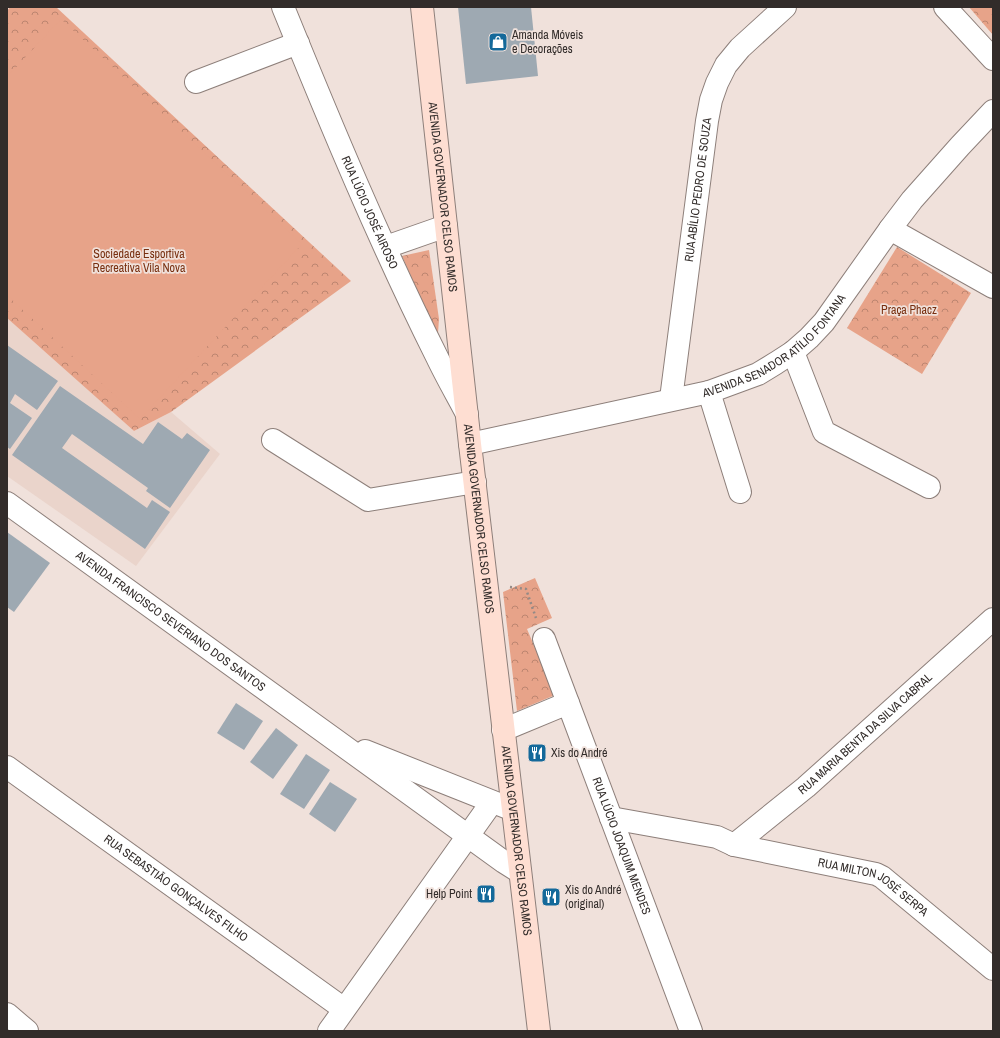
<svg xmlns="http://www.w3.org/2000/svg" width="1000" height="1038" font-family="'Archivo Narrow',sans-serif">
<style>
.built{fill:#ead4cb}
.park{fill:url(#park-crowns)}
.pitch{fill:#e7a389}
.building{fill:#9ea9b2}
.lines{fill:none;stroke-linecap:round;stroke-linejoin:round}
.minor-casing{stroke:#8d7f7a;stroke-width:24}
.tertiary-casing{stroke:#8d7f7a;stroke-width:24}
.secondary-casing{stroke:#8d7f7a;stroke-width:24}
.path{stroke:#948a86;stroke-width:2.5;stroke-dasharray:2 3;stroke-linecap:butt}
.minor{stroke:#fff;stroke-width:22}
.tertiary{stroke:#fff;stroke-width:22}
.secondary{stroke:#feded2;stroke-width:22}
.labels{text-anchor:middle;stroke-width:3.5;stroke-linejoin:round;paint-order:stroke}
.poi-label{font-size:12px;fill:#322c2a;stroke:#f0e1db;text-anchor:start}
.street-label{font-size:12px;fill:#322c2a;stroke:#f0e1db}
.park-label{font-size:12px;fill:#782f0f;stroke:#f0e1db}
</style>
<defs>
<pattern id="park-crowns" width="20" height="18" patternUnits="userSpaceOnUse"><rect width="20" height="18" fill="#e7a389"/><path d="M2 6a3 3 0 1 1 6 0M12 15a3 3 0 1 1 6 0" fill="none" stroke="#bc8570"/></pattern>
</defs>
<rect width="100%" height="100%" fill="#f0e1db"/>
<!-- built -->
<path class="built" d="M7,318l127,113 37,-19 49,42 -84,112 -129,-90z"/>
<!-- park -->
<g class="park">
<path d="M10,7h46l295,274 -180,131 -37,19 -127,-113v-307z"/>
<path d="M969,7h24v28z"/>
<path d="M897,247l74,46 -49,81 -75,-46z"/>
<path d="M429,250l10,69 -1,14 -7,-10 -29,-67z"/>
<path d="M535,578l17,40 -25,11 28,66 -38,16 -14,-119z"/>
</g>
<!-- pitch -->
<path class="pitch" d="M61,19l241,225 -162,175 -133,-124v-218z"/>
<!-- building -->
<g class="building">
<path d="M458,7h73l7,69 -72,8z"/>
<path d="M7,345l51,36 -21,29 -22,-16 -5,9 22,15 -22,31 -3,-2z"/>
<path d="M60,386l83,58 15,-22 24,17 5,-6 23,17 -40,58 -24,-17 2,-3 -76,-54 -10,14 85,60 5,-8 18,12 -25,37 -133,-94z"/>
<path d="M7,532l43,31 -36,49 -7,-5z"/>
<path d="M236,703l27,18 -19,29 -27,-17z"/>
<path d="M276,728l22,17 -25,34 -23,-17z"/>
<path d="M306,754l24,16 -26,39 -24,-15z"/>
<path d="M330,782l27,17 -22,33 -26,-18z"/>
</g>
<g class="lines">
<defs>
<g id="minor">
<path id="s1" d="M283,7c48,118 97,236 154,350 9,19 20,38 30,57"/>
<path d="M945,7l48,52"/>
<path d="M196,82l102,-39"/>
<path d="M890,229l103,58"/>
<path d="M386,247l60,-21"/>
<path d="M793,352l31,80 105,55"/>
<path d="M709,392l31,100"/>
<path id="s2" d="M671,399l36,-278 4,-21 6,-17 9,-18 14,-17 45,-41"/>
<path d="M273,440l95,60 107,-18"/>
<path id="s3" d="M7,503l327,236 170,123 16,10"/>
<path d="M544,639l24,64"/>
<path id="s4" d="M503,730l65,-27 123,328"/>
<path d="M365,751l141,56"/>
<path id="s5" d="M7,767l337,242"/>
<path id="s6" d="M611,818l106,19 17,8 142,29 6,3 111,92"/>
<path id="s7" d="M734,845l72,-58 187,-168"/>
<path d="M7,1014l20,17"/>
<path d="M329,1031l163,-229"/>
</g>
<g id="tertiary">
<path id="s8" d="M470,444l239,-52 49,-18 18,-11 17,-11 16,-14 15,-16 66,-93 22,-29 48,-54 33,-35"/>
</g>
<g id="secondary">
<path id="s9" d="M422,7l48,437 69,587"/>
</g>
</defs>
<!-- minor casing -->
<use href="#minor" class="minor-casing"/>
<!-- tertiary casing -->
<use href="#tertiary" class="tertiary-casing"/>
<!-- secondary casing -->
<use href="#secondary" class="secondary-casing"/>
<!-- path -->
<path class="path" d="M510,587l16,2 10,29"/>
<!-- minor -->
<use href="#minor" class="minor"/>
<!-- tertiary -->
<use href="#tertiary" class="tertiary"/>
<!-- secondary -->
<use href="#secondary" class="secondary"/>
</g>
<!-- icons -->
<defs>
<symbol id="shop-square" viewBox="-11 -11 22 22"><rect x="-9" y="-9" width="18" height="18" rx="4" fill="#14699a" stroke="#f0e1db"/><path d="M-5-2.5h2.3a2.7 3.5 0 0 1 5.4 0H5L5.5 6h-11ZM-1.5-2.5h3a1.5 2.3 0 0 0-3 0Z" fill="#fff"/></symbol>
<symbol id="restaurant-square" viewBox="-11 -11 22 22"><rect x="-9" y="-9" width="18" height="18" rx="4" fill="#14699a" stroke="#f0e1db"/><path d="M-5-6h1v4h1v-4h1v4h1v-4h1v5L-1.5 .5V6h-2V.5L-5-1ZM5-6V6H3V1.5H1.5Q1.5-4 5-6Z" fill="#fff"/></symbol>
</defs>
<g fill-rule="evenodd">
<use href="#shop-square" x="487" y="31" width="22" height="22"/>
<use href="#restaurant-square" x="526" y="742" width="22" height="22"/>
<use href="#restaurant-square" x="475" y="883" width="22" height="22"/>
<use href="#restaurant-square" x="540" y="886" width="22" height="22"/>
</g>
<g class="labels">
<!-- poi labels -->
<g class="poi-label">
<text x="512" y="39">Amanda Móveis<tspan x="512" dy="14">e Decorações</tspan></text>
<text x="551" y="757">Xis do André</text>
<text x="565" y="894">Xis do André<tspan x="565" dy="14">(original)</tspan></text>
<text x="472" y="898" text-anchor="end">Help Point</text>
</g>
<!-- street labels -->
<g class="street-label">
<text dy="4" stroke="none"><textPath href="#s2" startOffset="211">RUA ABÍLIO PEDRO DE SOUZA</textPath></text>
<text dy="4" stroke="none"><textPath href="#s9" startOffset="191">AVENIDA GOVERNADOR CELSO RAMOS</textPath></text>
<text dy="4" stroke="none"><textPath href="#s1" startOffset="223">RUA LÚCIO JOSÉ AIROSO</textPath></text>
<text dy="4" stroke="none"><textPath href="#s8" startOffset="326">AVENIDA SENADOR ATÍLIO FONTANA</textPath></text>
<text dy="4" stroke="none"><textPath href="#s9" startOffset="515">AVENIDA GOVERNADOR CELSO RAMOS</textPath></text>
<text dy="4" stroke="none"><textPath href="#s3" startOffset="202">AVENIDA FRANCISCO SEVERIANO DOS SANTOS</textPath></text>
<text dy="4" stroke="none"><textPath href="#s7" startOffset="172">RUA MARIA BENTA DA SILVA CABRAL</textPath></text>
<text dy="4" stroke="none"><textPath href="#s9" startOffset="839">AVENIDA GOVERNADOR CELSO RAMOS</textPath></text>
<text dy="4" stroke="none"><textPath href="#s4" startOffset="223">RUA LÚCIO JOAQUIM MENDES</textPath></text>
<text dy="4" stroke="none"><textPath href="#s5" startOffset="208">RUA SEBASTIÃO GONÇALVES FILHO</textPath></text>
<text dy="4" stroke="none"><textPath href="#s6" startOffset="274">RUA MILTON JOSÉ SERPA</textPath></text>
</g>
<!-- park labels -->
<g class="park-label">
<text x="139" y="258">Sociedade Esportiva<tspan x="139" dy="14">Recreativa Vila Nova</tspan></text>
<text x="909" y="314">Praça Phacz</text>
</g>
</g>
<!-- border -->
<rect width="1000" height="1038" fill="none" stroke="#322c2a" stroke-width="16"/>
</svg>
